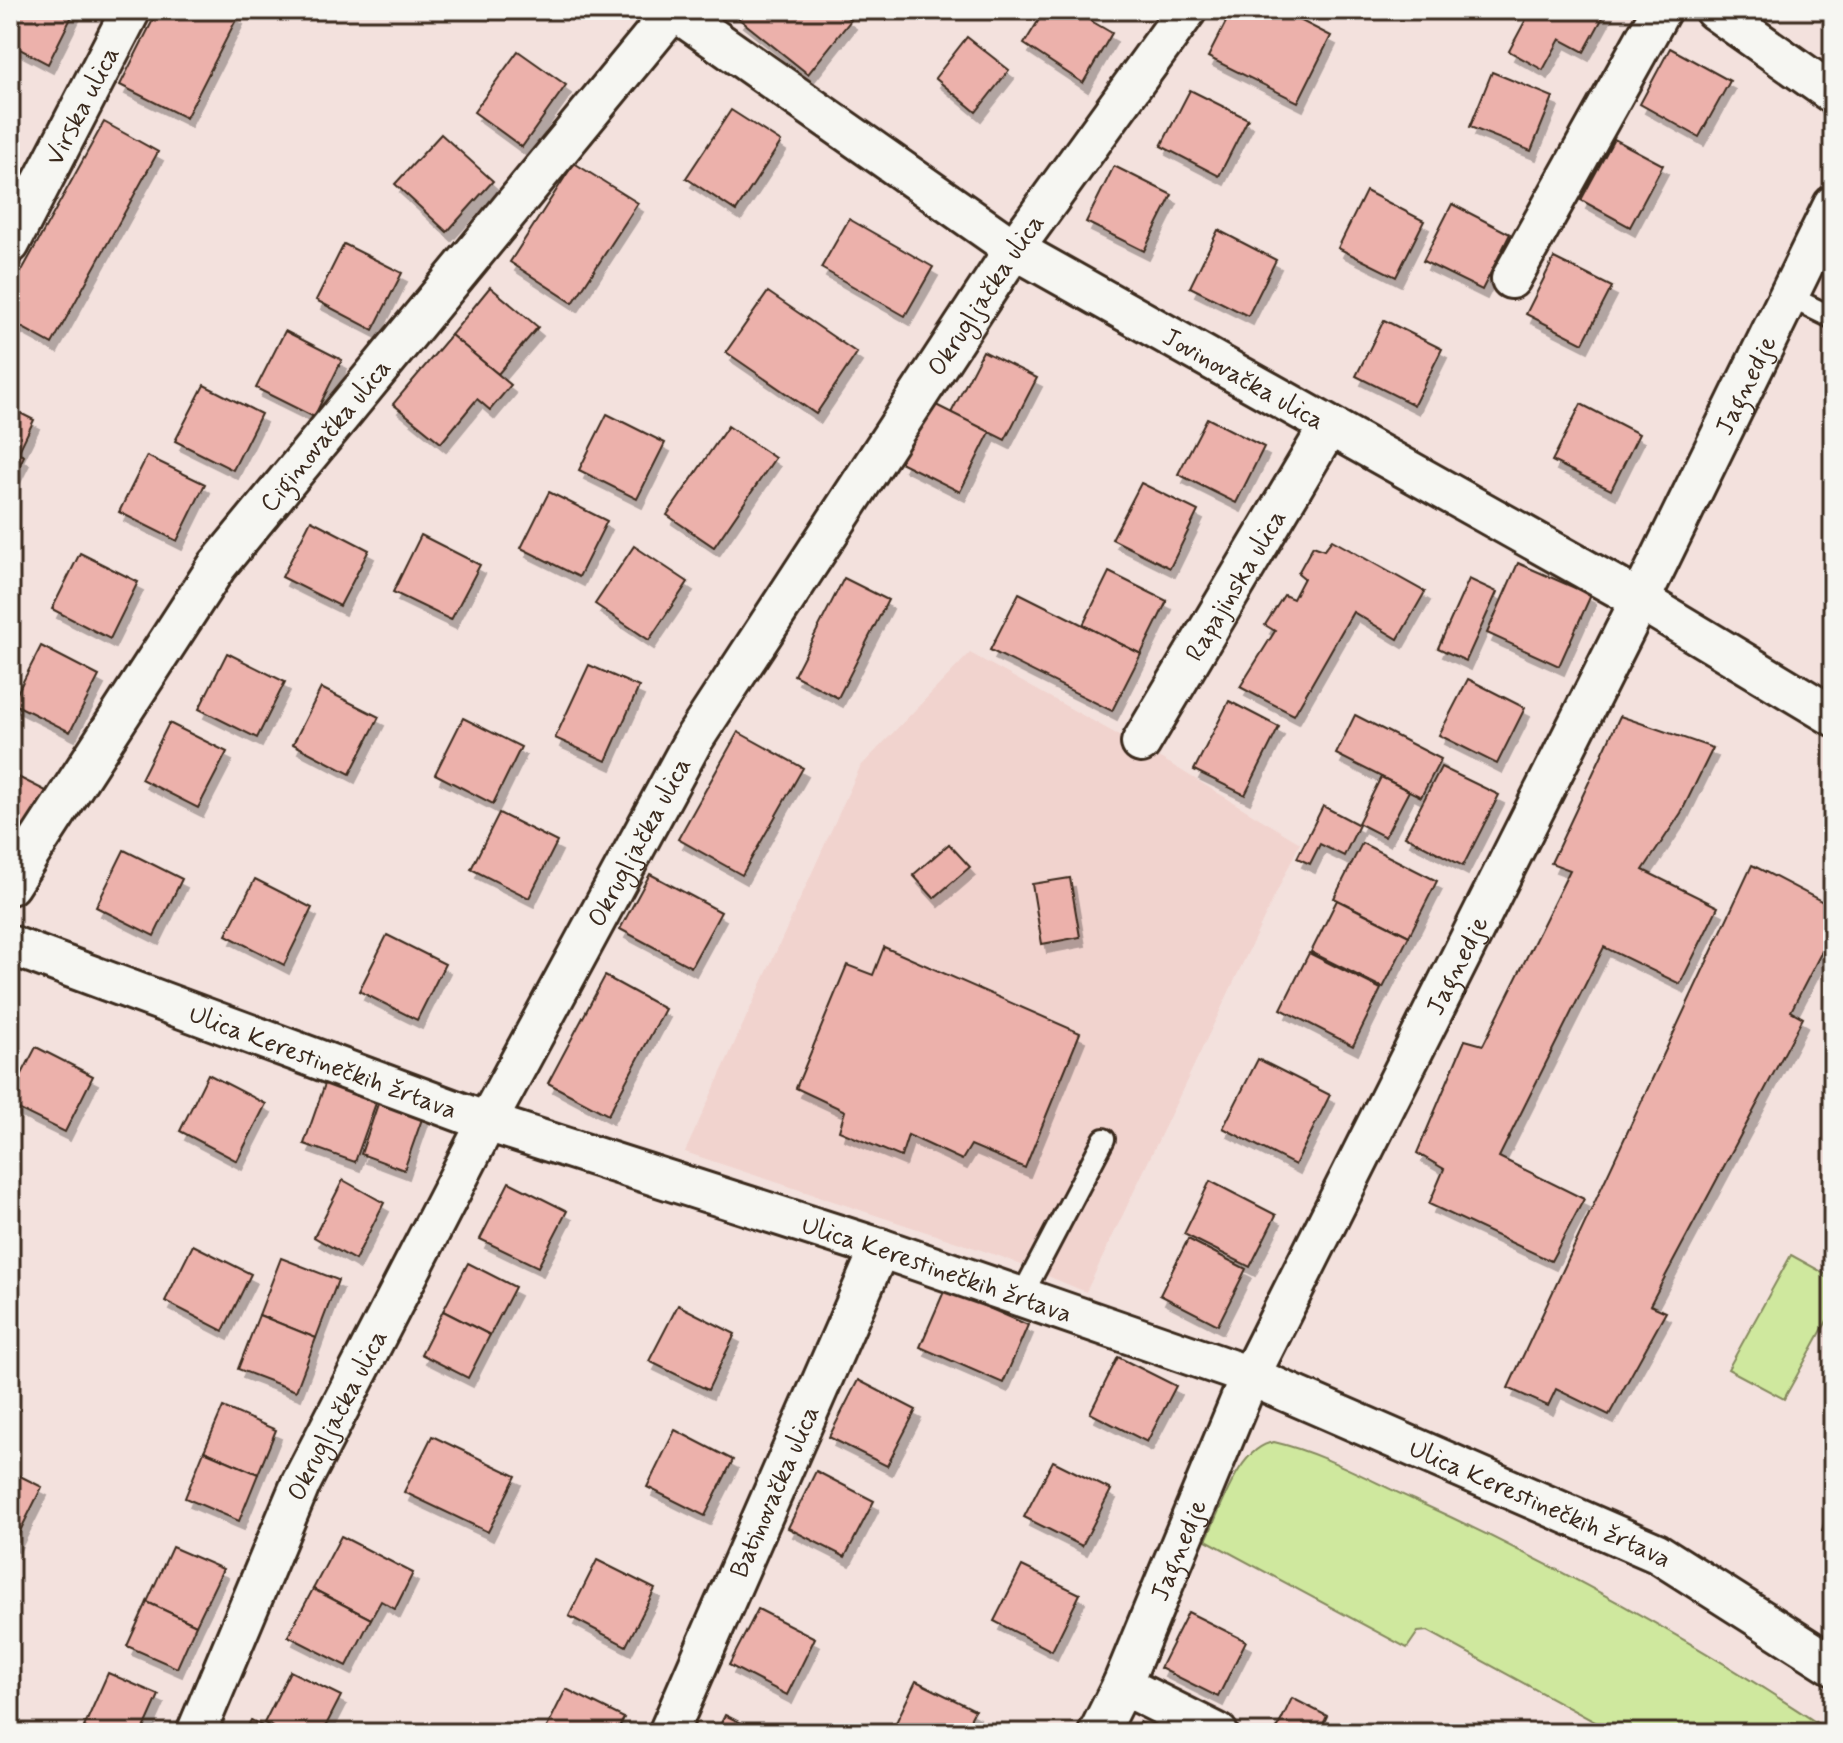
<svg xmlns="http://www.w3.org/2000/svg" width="1843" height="1743" font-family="Mynerve,sans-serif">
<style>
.built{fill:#f1d3ce}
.green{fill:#cfe89e;stroke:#85895e;stroke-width:2}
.building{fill:#ecb1ab;stroke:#3b2a1e;stroke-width:2;filter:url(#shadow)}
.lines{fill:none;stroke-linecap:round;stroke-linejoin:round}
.lane-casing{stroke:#3b2a1e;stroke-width:26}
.street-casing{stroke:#3b2a1e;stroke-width:44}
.lane{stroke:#f6f6f2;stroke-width:20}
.street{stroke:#f6f6f2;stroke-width:38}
.labels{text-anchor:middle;stroke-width:6;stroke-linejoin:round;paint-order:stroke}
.street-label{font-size:26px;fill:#3b2a1e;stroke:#f6f6f2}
</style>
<defs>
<filter id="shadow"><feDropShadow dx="5" dy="9" stdDeviation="0" flood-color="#0004"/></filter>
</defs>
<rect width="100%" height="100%" fill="#f3e1dd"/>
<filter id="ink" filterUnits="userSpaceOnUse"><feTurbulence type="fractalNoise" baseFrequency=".0125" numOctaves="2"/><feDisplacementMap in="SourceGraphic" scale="16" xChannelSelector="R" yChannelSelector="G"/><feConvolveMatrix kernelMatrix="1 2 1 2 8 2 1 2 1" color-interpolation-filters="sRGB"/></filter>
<g filter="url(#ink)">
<!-- built -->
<path class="built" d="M970,653l199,110 131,80 -214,449 -84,-35 -317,-105 175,-385z"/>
<!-- green -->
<g class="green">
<path d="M1791,1255l42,23v32l-49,89 -56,-30z"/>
<path d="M1274,1442c48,11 95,38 140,58 144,66 286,144 418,233h-217l-187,-102 -10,1 -11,16 -201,-108c15,-30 32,-93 68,-98z"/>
</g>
<!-- building -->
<g class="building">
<path d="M10,10h65l-27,54 -38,-20z"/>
<path d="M158,10h69l11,6 -52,102 -66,-33z"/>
<path d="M744,10h93l14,10 -43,54 -70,-56z"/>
<path d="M1045,10h27l40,23 -29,50 -59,-39z"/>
<path d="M1232,10h48l51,26 -33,66 -90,-45z"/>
<path d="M1531,10h76l-23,42 -24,-13 -17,31 -34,-19z"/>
<path d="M967,37l42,33 -33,42 -41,-34z"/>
<path d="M1670,48l60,33 -31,56 -59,-33z"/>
<path d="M518,51l48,34 -44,62 -48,-35z"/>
<path d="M1492,72l61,25 -22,54 -61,-24z"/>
<path d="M1190,90l58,29 -29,57 -58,-30z"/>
<path d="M731,110l50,32 -45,69 -50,-33z"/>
<path d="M104,122l54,30 -106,192 -42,-23v-29z"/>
<path d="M441,134l52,47 -46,51 -52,-48z"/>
<path d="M1614,139l49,26 -33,62 -49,-27z"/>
<path d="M574,163l64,40 -65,100 -63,-41z"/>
<path d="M1114,166l58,29 -28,56 -58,-29z"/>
<path d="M1366,191l58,30 -28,56 -58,-29z"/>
<path d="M1452,204l58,30 -28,56 -59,-29z"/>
<path d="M849,219l84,48 -28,49 -84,-48z"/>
<path d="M1218,230l58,30 -28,56 -58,-29z"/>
<path d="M344,244l58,29 -29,57 -57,-30z"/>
<path d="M1554,258l58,29 -29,56 -57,-29z"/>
<path d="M490,287l48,40 -40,47 -47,-39z"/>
<path d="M768,292l89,61 -41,61 -90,-62z"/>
<path d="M1384,320l58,29 -28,56 -58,-29z"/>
<path d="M285,331l57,29 -28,57 -58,-29z"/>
<path d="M451,335l60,50 -21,25 -13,-11 -36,44 -48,-39z"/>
<path d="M983,351l54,27 -32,62 -54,-27z"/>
<path d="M204,385l57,29 -28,56 -58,-29z"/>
<path d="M930,402l60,30 -30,60 -60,-30z"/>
<path d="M1581,404l58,30 -28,56 -59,-29z"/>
<path d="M10,408l24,12 -16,33 6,3 -14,28z"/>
<path d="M607,414l58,29 -28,56 -58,-29z"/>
<path d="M1207,418l57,29 -28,56 -58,-29z"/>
<path d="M728,426l47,32 -61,89 -47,-32z"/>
<path d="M147,456l58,28 -28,57 -58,-29z"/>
<path d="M1141,483l57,28 -28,57 -58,-29z"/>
<path d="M549,492l58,29 -28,56 -58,-29z"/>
<path d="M311,520l58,30 -29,56 -58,-29z"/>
<path d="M421,535l59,30 -29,55 -58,-28z"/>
<path d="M1332,540l93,52 -27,47 -45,-27 -59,103 -54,-28 35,-56 -10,-6 19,-30 9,4 11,-21 -6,-5 15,-27 11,4z"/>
<path d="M634,546l54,36 -39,58 -54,-36z"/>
<path d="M80,553l58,29 -28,57 -58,-30z"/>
<path d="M1518,563l73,32 -32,71 -72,-33z"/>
<path d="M1109,572l58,29 -26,53 -58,-29z"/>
<path d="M844,578l44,22 -50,98 -44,-23z"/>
<path d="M1469,579l28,13 -31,69 -28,-13z"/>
<path d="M1019,593l122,61 -29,57 -122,-61z"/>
<path d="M41,646l58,30 -29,56 -58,-29z"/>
<path d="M227,653l58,29 -28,56 -58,-29z"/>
<path d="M589,665l50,22 -33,74 -51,-23z"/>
<path d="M1468,679l57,29 -28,56 -58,-29z"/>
<path d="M321,688l58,29 -29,57 -57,-30z"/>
<path d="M1229,701l50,26 -34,68 -51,-25z"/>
<path d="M1355,715l86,44 -20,38 -85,-43z"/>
<path d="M1620,716l93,32 -32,65 -38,57 75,37 -38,77 -76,-37 -105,210 85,42 -33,62 -122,-57 15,-35 -27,-16 48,-113 18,5 87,-175 -19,-7z"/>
<path d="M463,718l58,29 -28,57 -58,-30z"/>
<path d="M169,723l58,29 -29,56 -57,-29z"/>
<path d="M738,732l65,36 -61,107 -64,-36z"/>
<path d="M1441,767l58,28 -36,71 -58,-30z"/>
<path d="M10,773l36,18 -29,56 -7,-3z"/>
<path d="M1381,777l28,14 -24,46 -27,-14z"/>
<path d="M1323,806l36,19 -15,31 -24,-12 -10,20 -13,-6z"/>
<path d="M499,813l58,29 -28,56 -58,-29z"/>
<path d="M1362,843l75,38 -28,55 -75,-38z"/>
<path d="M949,844l21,23 -36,31 -21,-23z"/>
<path d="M124,850l58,29 -28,57 -58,-29z"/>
<path d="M1752,865l81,42v23l-42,81 12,7 -153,287 16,7 -57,103 -53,-26 -8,17 -40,-18z"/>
<path d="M650,874l71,38 -30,55 -71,-38z"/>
<path d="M1070,878l10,59 -38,7 -10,-60z"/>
<path d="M255,879l57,29 -28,57 -58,-30z"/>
<path d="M1337,900l72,36 -26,52 -72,-36z"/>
<path d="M387,935l58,29 -28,56 -58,-29z"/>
<path d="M884,947l196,86 -55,135 -54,-23 -9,15 -54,-25 -7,22 -62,-26 6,-20 -49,-23 51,-123 26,10z"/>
<path d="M1309,953l72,36 -28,57 -72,-37z"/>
<path d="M605,976l60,33 -57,106 -60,-32z"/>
<path d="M36,1047l57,29 -28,56 -55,-27v-8z"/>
<path d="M1258,1059l72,36 -35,70 -72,-37z"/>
<path d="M208,1074l58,30 -29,57 -57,-30z"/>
<path d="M326,1081l51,19 -22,62 -51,-18z"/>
<path d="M379,1101l44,15 -19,54 -43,-16z"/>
<path d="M343,1180l41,23 -29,57 -41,-23z"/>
<path d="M1210,1181l66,34 -26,52 -66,-33z"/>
<path d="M509,1182l58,29 -29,56 -58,-28z"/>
<path d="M1188,1239l58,30 -28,56 -58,-30z"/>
<path d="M193,1245l58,29 -28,57 -58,-30z"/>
<path d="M281,1258l57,22 -22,58 -57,-23z"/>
<path d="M468,1263l47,24 -25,48 -47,-24z"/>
<path d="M945,1289l83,36 -25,58 -83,-36z"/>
<path d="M678,1305l57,29 -27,56 -59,-29z"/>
<path d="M443,1311l47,24 -22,43 -47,-24z"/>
<path d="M259,1315l57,23 -20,53 -58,-22z"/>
<path d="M1118,1357l58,29 -29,56 -57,-29z"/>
<path d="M858,1380l58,30 -29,56 -58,-29z"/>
<path d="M223,1407l53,23 -18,44 -54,-23z"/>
<path d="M675,1430l58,30 -28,56 -58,-29z"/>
<path d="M432,1436l84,40 -28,56 -84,-40z"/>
<path d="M204,1451l54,23 -19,47 -54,-23z"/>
<path d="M1053,1461l58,29 -29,56 -58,-29z"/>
<path d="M10,1471l32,16 -28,56 -4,-1z"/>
<path d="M816,1471l58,30 -29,56 -57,-29z"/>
<path d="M1833,1490v46l-11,-5z"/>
<path d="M341,1536l72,37 -18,36 -14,-8 -10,18 -58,-30z"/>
<path d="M172,1547l51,22 -27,56 -49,-23z"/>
<path d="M597,1560l58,29 -29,57 -57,-30z"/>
<path d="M1022,1566l58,28 -28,57 -58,-30z"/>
<path d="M313,1589l58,30 -24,47 -59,-30z"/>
<path d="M147,1602l49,23 -19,43 -50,-22z"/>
<path d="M758,1609l57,29 -28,57 -58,-30z"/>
<path d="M1188,1612l58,29 -28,56 -58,-29z"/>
<path d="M290,1671l51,25 -19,37h-37l-21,-10z"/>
<path d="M108,1673l51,22 -17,38h-45l-13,-6z"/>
<path d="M916,1681l59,29 -12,23h-72z"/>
<path d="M566,1689l58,29 -8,15h-72z"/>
<path d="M1292,1698l35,18 -8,17h-44z"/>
<path d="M725,1715l36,18h-45z"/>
<path d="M251,1720l25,13h-32z"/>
<path d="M1139,1722l21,11h-26z"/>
</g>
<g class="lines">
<defs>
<g id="lane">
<path d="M1788,296l45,22"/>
<path d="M1020,1299l84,-160"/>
</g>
<g id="street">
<path id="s1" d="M673,10l341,239 626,351 193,116"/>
<path d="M1714,10l119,84"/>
<path id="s2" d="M10,244l121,-234"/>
<path d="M1511,279l150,-269"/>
<path id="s3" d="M1141,743l187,-315"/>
<path id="s4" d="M10,885l207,-319 457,-556"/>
<path id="s5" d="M10,945l477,177 393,126 370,128 407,177 176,112"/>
<path d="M1122,1685l96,48"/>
<path id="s6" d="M196,1733l105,-250 186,-361 207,-383 320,-490 173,-239"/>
<path id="s7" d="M668,1733l212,-485"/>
<path id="s8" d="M1098,1733l24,-48 128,-309 390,-776 193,-395"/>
</g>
</defs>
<!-- lane casing -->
<use href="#lane" class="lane-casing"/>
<!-- street casing -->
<use href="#street" class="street-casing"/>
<!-- lane -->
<use href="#lane" class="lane"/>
<!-- street -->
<use href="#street" class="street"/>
</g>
</g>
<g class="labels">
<!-- street labels -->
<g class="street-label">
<text dy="9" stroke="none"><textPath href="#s2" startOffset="156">Virska ulica</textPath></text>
<text dy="9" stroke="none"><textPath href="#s6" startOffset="1644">Okrugljačka ulica</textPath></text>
<text dy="9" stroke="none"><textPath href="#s1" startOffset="680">Jovinovačka ulica</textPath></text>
<text dy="9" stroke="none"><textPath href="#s8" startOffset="1496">Jagnedje</textPath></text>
<text dy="9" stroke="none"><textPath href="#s4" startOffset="550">Ciginovačka ulica</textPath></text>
<text dy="9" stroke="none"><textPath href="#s3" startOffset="184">Rapajinska ulica</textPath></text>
<text dy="9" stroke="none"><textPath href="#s6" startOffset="996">Okrugljačka ulica</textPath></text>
<text dy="9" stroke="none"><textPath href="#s8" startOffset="848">Jagnedje</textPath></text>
<text dy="9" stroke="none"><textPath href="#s5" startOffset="334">Ulica Kerestinečkih žrtava</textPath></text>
<text dy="9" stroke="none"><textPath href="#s5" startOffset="982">Ulica Kerestinečkih žrtava</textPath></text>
<text dy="9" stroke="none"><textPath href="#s6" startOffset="348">Okrugljačka ulica</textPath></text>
<text dy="9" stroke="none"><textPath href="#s7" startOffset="264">Batinovačka ulica</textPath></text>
<text dy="9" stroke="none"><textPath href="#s5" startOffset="1630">Ulica Kerestinečkih žrtava</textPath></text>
<text dy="9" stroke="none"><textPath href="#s8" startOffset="200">Jagnedje</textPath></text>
</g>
</g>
<!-- margin -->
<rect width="1843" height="1743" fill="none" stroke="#f6f6f2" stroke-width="40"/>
<rect x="20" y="20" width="1803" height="1703" fill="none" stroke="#3b2a1e" stroke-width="3" filter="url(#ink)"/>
</svg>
